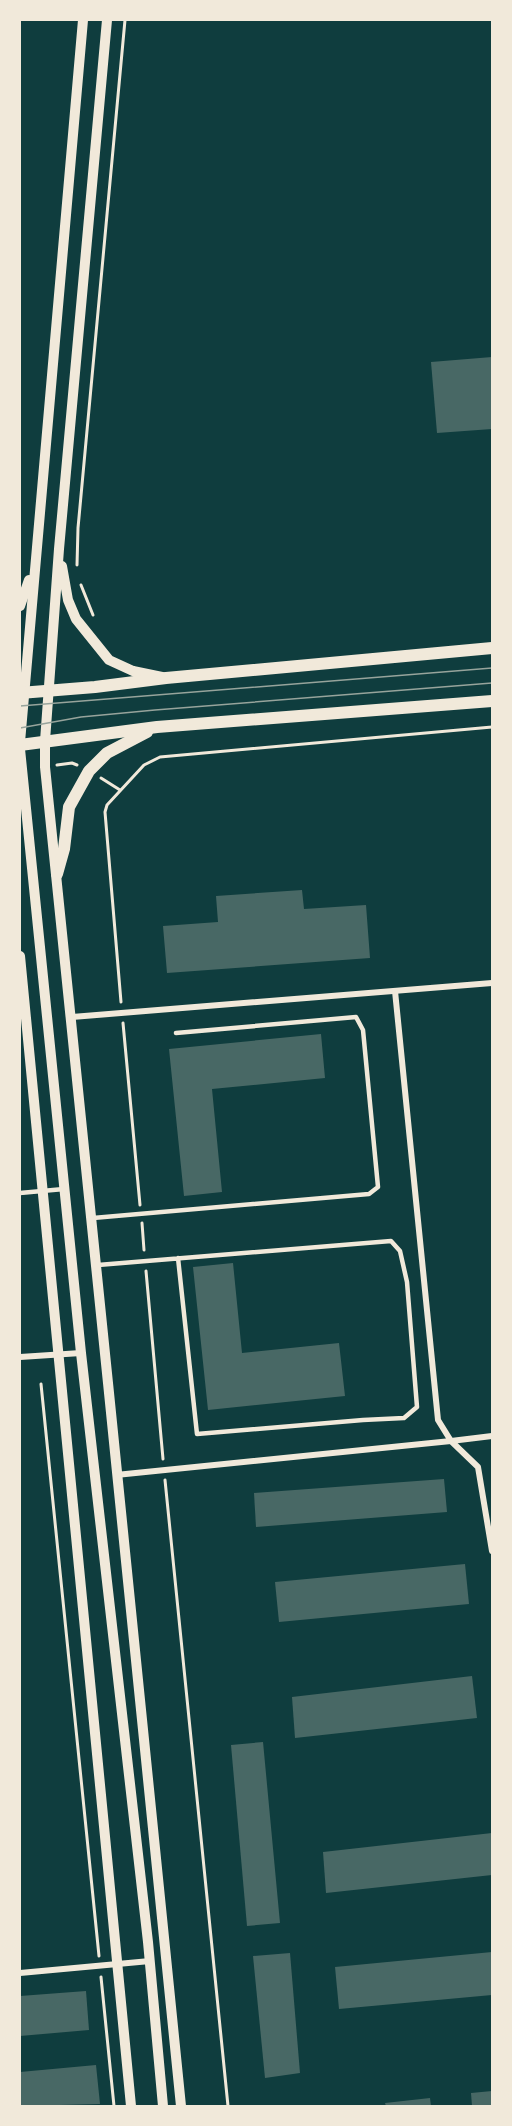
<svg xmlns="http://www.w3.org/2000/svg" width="512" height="2126" font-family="Overpass,sans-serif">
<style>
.building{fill:#486865}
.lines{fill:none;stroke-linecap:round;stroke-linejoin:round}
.path{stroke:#f1e9da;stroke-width:3}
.service{stroke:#f1e9da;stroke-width:4.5}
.minor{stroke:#f1e9da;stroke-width:6}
.tertiary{stroke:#f1e9da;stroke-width:10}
.secondary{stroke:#f1e9da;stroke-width:12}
.tram{stroke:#97a49c;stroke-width:1.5}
</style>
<rect width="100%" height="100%" fill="#0f3d3e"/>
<!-- building -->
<g class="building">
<path d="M492,357v72l-55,4 -6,-71z"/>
<path d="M302,890l2,19 62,-4 4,53 -203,15 -4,-47 55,-4 -2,-26z"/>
<path d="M321,1034l4,44 -113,11 10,103 -38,4 -15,-147z"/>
<path d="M233,1263l9,90 97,-10 6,53 -137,14 -15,-143z"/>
<path d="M444,1479l3,33 -191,15 -2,-34z"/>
<path d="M465,1564l4,40 -190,18 -4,-40z"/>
<path d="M472,1676l5,42 -182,20 -3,-41z"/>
<path d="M263,1742l17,181 -33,3 -16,-181z"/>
<path d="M492,1833v42l-166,18 -3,-41z"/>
<path d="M492,1952v43l-153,14 -4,-42z"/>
<path d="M290,1953l10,120 -35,5 -12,-122z"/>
<path d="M86,1991l3,39 -69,6v-40z"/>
<path d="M96,2065l4,39 -80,2v-34z"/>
<path d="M492,2091v15h-20l-1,-13z"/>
<path d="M430,2098l1,8h-45l-1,-3z"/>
</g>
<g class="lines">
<!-- path -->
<g class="path">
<path d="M77,565l1,-37 47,-508"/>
<path d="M81,585l12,30"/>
<path d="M57,765l15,-2 5,2"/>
<path d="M101,778l19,12"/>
<path d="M121,1002l-16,-190 2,-7 37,-40 16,-8 332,-30"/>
<path d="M123,1023l17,182"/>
<path d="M142,1223l2,27"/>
<path d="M146,1271l17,188"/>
<path d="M41,1384l58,572"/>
<path d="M165,1480l63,626"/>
<path d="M101,1977l13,129"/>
</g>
<!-- service -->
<g class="service">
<path d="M20,1193l44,-4"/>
<path d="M93,1218l276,-24 9,-7 -15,-157 -7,-13 -180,16"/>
<path d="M98,1265l293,-24 9,10 7,31 10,125 -13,11 -41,2 -166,14 -19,-176"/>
</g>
<!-- minor -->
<g class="minor">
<path d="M72,1017l420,-34"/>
<path d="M20,1357l61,-4"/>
<path d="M451,1441l27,26 14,84"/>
<path d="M451,1441l41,-5"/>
<path d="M116,1475l335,-34 -13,-21 -43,-429"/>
<path d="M20,1973l130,-12"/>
</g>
<!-- tertiary -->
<g class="tertiary">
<path d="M107,20l-48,529 -14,192v26c47,446 90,893 136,1339"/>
<path d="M62,566l6,34 8,19 33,41 24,11 29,6"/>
<path d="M20,606l9,-26"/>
<path d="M20,742l63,-722"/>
<path d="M20,749l61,604 67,589 15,164"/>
<path d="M20,956l111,1150"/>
</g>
<!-- secondary -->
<g class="secondary">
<path d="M20,693l75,-6 71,-9 326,-30"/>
<path d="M20,745l137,-18 335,-26"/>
<path d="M57,874l7,-25 5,-42 20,-36 18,-18 40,-21"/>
</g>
<!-- tram -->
<g class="tram">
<path d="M20,706l472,-38"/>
<path d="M20,728l61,-11 74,-7 337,-27"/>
</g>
</g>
<!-- border -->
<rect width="512" height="2126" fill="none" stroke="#f1e9da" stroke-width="42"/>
</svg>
